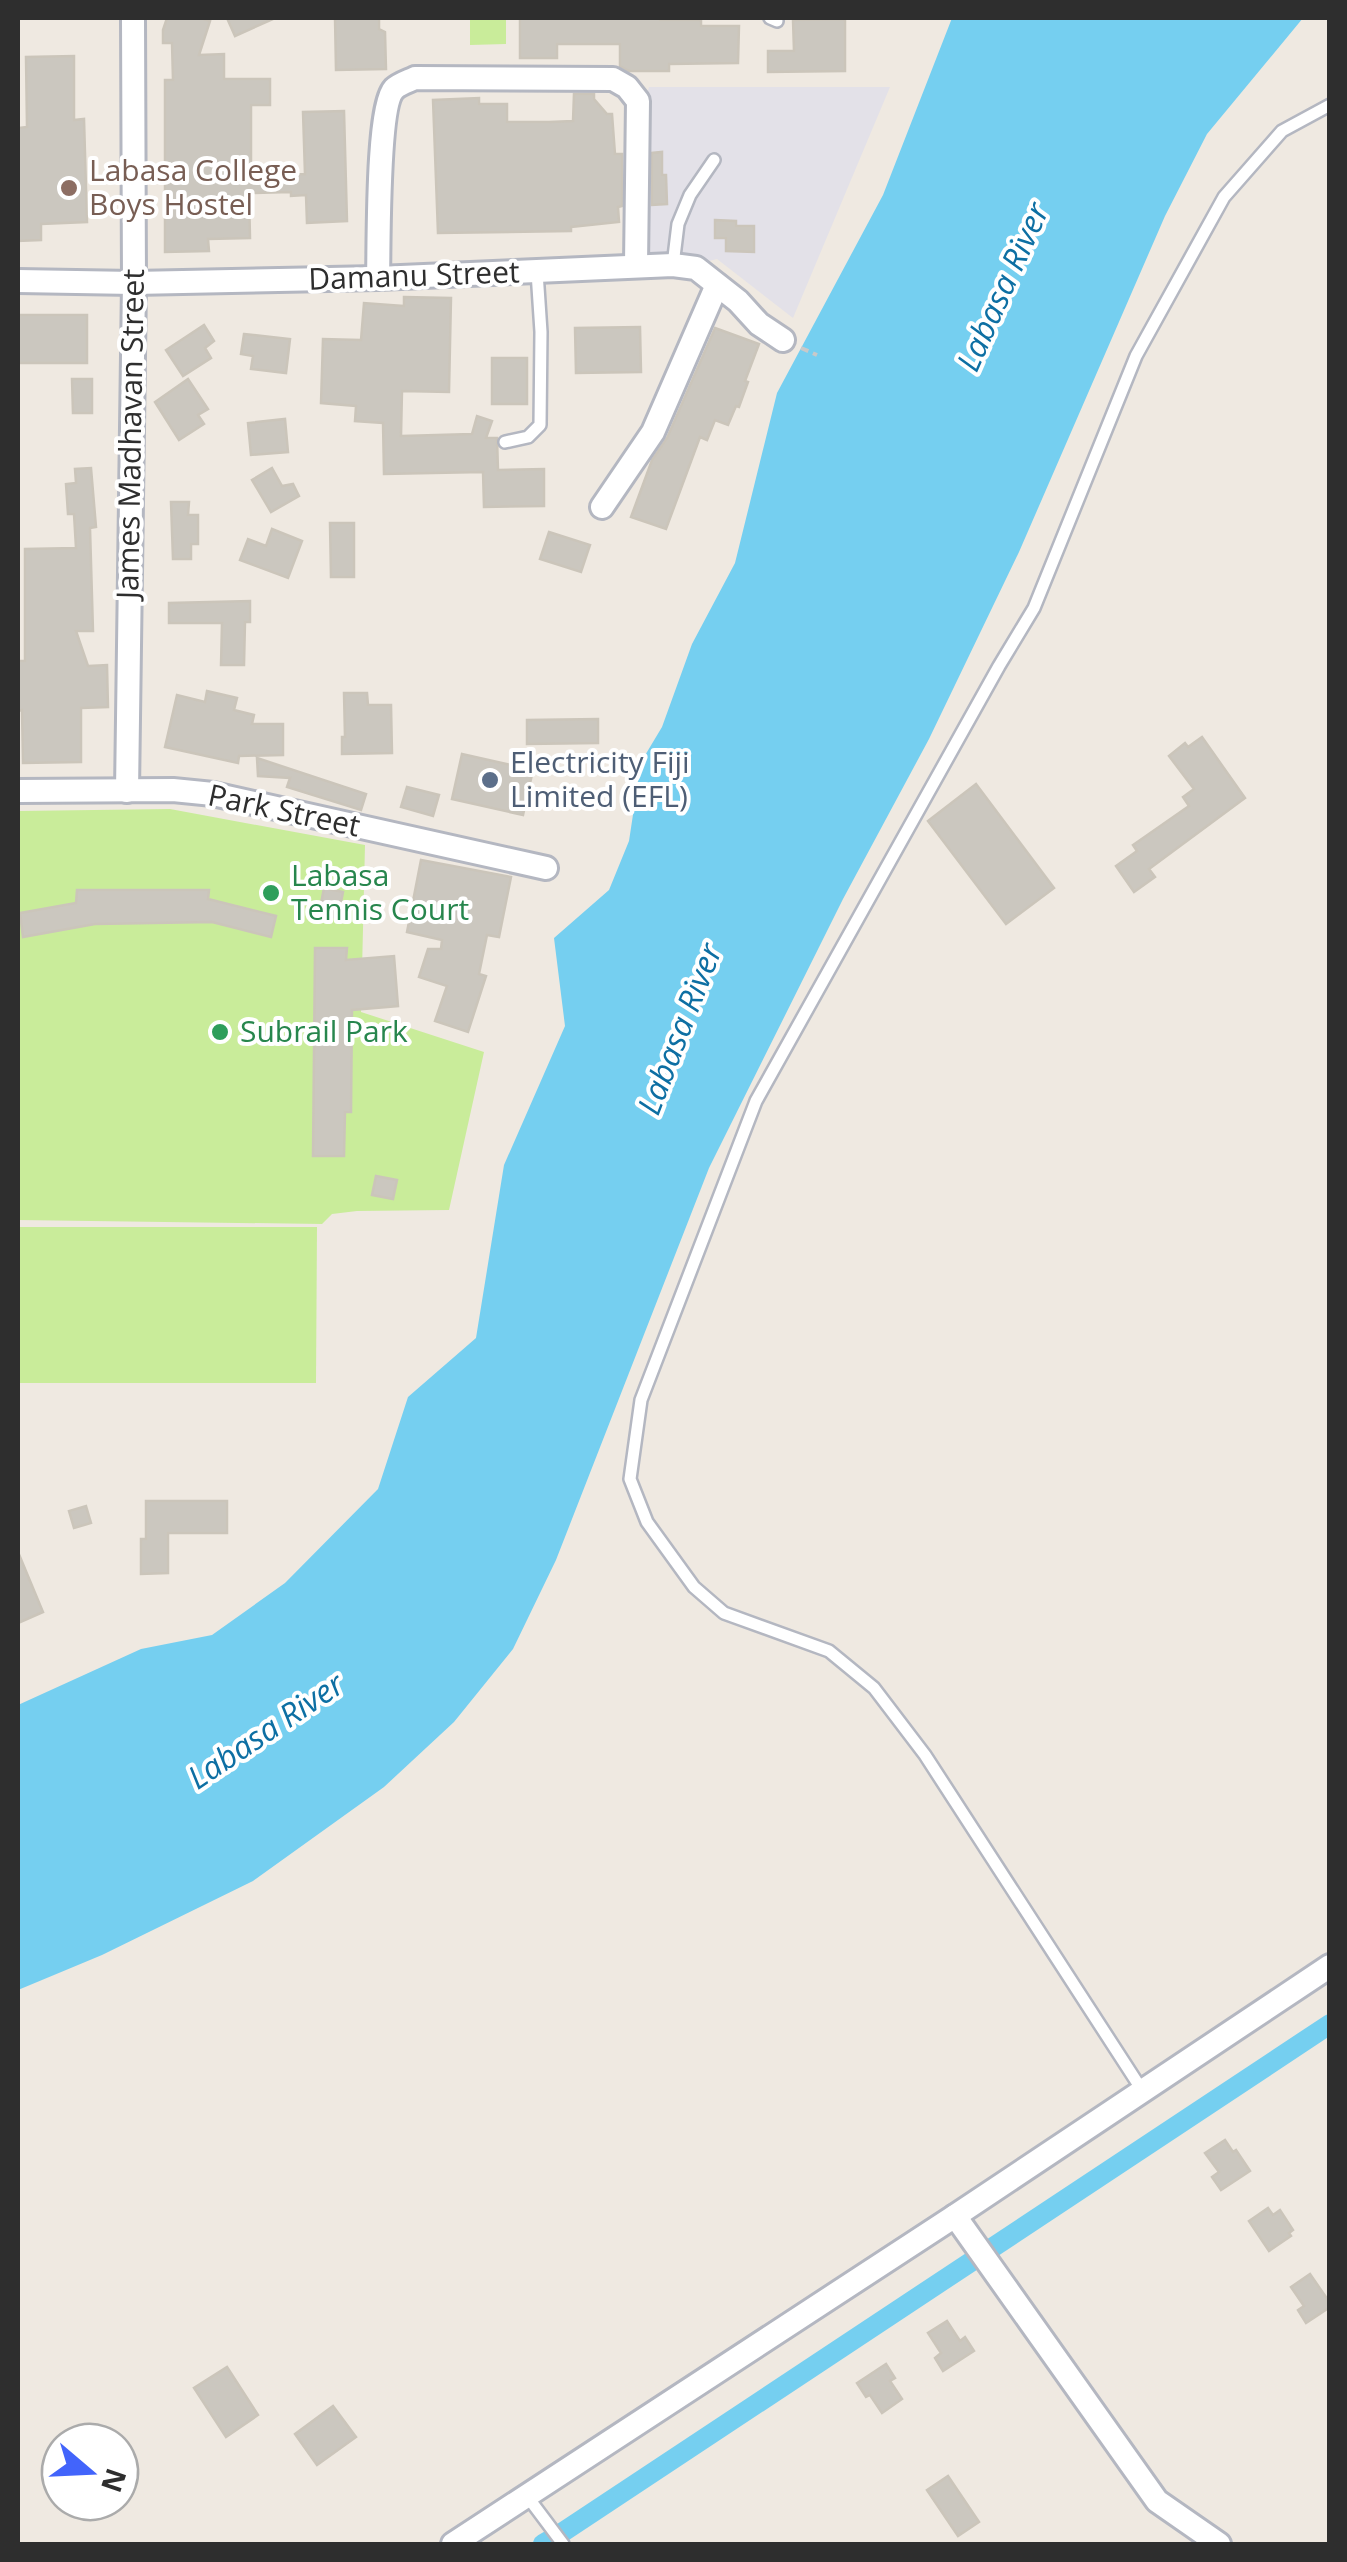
<svg xmlns="http://www.w3.org/2000/svg" width="1347" height="2562" font-family="'Open Sans',sans-serif">
<style>
.industrial{fill:#e3e1e8}
.pitch{fill:#c9ec9a}
.water{fill:#75cff0}
.lines{fill:none;stroke-linecap:round;stroke-linejoin:round}
.canal{stroke:#75cff0;stroke-width:20}
.building{fill:#cbc7bf;stroke:#cbc5ba;stroke-width:2.5}
.lane-casing{stroke:#b4b7c1;stroke-width:16}
.street-casing{stroke:#b4b7c1;stroke-width:28}
.path{stroke:#c9c9c9;stroke-width:4;stroke-dasharray:8 5;stroke-linecap:butt}
.lane{stroke:#fff;stroke-width:11}
.street{stroke:#fff;stroke-width:22}
.education-dot{fill:#8d6e63;stroke:#fff;stroke-width:4}
.service-dot{fill:#5c6f8a;stroke:#fff;stroke-width:4}
.leisure-dot{fill:#2e9e5b;stroke:#fff;stroke-width:4}
.labels{text-anchor:middle;stroke-width:8;stroke-linejoin:round;paint-order:stroke}
.education-label{font-size:30px;fill:#785e54;stroke:#fff;text-anchor:start}
.street-label{font-size:30px;fill:#2e2e2e;stroke:#fff}
.service-label{font-size:30px;fill:#4e5e75;stroke:#fff;text-anchor:start}
.leisure-label{font-size:30px;fill:#27864d;stroke:#fff;text-anchor:start}
.water-label{font-size:32px;font-style:italic;fill:#0d6fa3;stroke:#fff}
</style>
<rect width="100%" height="100%" fill="#efe9e1"/>
<!-- industrial -->
<path class="industrial" d="M649,87h241l-97,231 -76,-59 -85,21 -11,-98z"/>
<!-- pitch -->
<g class="pitch">
<path d="M470,18h36v26l-36,1z"/>
<path d="M170,809l195,36 -4,167 123,40 -35,158 -92,1 -25,3 -10,10 -304,-4v-409z"/>
<path d="M18,1227h299l-1,156h-298z"/>
</g>
<!-- water -->
<path class="water" d="M952,18h351l-96,116 -42,82 -146,336 -90,187 -86,160 -134,269 -153,392 -43,89 -59,73 -70,65 -131,94 -151,74 -84,35v-285l123,-56 71,-14 73,-52 93,-94 30,-92 68,-59 28,-173 61,-139 -11,-88 55,-48 20,-49 12,-79 21,-35 30,-83 43,-81 42,-170 106,-198z"/>
<g class="lines">
<!-- canal -->
<g class="canal">
<path d="M563,2532l767,-508"/>
<path d="M543,2544l7,-4"/>
</g>
</g>
<!-- building -->
<g class="building">
<path d="M167,18h34l9,3 -11,34 25,-1v25h46v26h-19v62l22,-1v9l32,-1 -2,-62 41,-1 3,110 -40,2 -1,-28 -15,1v-4l-42,1 1,45 -42,1 1,12 -44,1v-172h8l-1,-37h-9v-13z"/>
<path d="M227,18h48l-40,18z"/>
<path d="M335,18h44v11l6,3 1,37 -50,1z"/>
<path d="M520,18h140v2h41v6h38l-1,37 -69,1v7h-40l-9,-5v-22h-63v14h-37z"/>
<path d="M845,19v52l-77,1v-21h26l-1,-31z"/>
<path d="M74,56v64l10,-1 3,103 -46,2v16l-23,1v-113l9,-1 -1,-70z"/>
<path d="M574,94h20v5l13,15h5l3,40h7v52l-4,1 1,15 -48,5v4l-133,2 -5,-133 46,-2v6h28v18h42l24,-1z"/>
<path d="M662,152v23h4l1,29 -15,1v-52z"/>
<path d="M715,220l21,1v5h18v26l-28,-1v-13h-11z"/>
<path d="M404,297l47,1 -2,94 -47,-1 -1,45 71,-2 5,-18 15,5 -6,17h11l1,32 46,-1v37l-60,1 -1,-35 -99,2 -1,-51 -28,-2 1,-15 -35,-3 2,-64 38,1 3,-37 40,3z"/>
<rect x="18" y="315" width="69" height="48"/>
<path d="M204,325l10,16 -9,7 6,10 -28,18 -17,-26z"/>
<path d="M640,327l1,45 -65,1 -1,-45z"/>
<path d="M715,328l44,16 -14,37 3,1 -9,25 -3,-1 -8,19 -13,-5 -8,20 -7,-3 -34,92 -35,-12 21,-57 15,-22z"/>
<path d="M244,334l46,5 -4,34 -35,-4 2,-13 -12,-2z"/>
<rect x="492" y="358" width="35" height="46"/>
<path d="M72,379h20v34h-19z"/>
<path d="M188,379l20,30 -10,6 6,9 -25,16 -24,-38z"/>
<path d="M285,419l3,33 -37,3 -3,-32z"/>
<path d="M91,468l5,59 -6,1 3,103h-17l12,35 19,-1 1,42 -27,1v54l-58,1 -1,-53 -4,1v-50h7v-112l51,-1 -2,-34h-6l-2,-30 10,-1 -1,-14z"/>
<path d="M272,468l10,18 11,-2 6,12 -28,16 -19,-32z"/>
<path d="M171,502h18l-1,13h10v29h-7v15h-18z"/>
<path d="M330,523h24v54h-23z"/>
<path d="M272,529l30,12 -14,37 -48,-18 8,-21 18,7z"/>
<path d="M549,532l41,13 -9,27 -41,-13z"/>
<path d="M250,601v21h-5l-1,43h-23l1,-42h-53v-20z"/>
<path d="M207,691l30,7 -3,12 20,5 -2,9h31v31l-44,1 -1,7 -73,-16 12,-52 28,7z"/>
<path d="M344,693h23l1,12h23l1,48 -50,1v-17h3z"/>
<path d="M598,719v24l-71,1v-24z"/>
<path d="M1202,737l43,61 -96,71 6,8 -21,15 -18,-26 21,-15 -4,-6 56,-39 -6,-9 11,-8 -25,-33 16,-13 3,4z"/>
<path d="M462,754l71,16 -10,45 -71,-16z"/>
<path d="M257,758l109,36 -5,16 -74,-23 3,-9 -32,-2z"/>
<path d="M976,784l78,104 -48,36 -78,-103z"/>
<path d="M407,787l32,8 -6,21 -32,-9z"/>
<path d="M421,860l90,17 -12,60 -12,-2 -8,39 7,2 -18,56 -33,-11 12,-35 -28,-9 9,-28h13l1,-9 -35,-8z"/>
<path d="M324,888l19,4 -5,26 -19,-4z"/>
<path d="M77,890h132l-1,9 68,17 -5,21 -59,-15 -117,2 -72,13 -3,-24 56,-10z"/>
<path d="M315,948h32l-1,12 48,-4 4,50 -46,4 -1,102h-6l-1,44h-31z"/>
<path d="M376,1176l21,4 -4,19 -21,-4z"/>
<path d="M146,1501h81v32h-59v40l-27,1v-35h5z"/>
<path d="M86,1506l5,17 -17,5 -5,-17z"/>
<path d="M18,1552l25,60 -25,11z"/>
<path d="M1225,2140l8,12 3,-2 14,21 -29,19 -9,-13 7,-5 -14,-19z"/>
<path d="M1268,2208l5,7 7,-5 13,20 -4,3 2,3 -22,15 -20,-30z"/>
<path d="M1310,2274l20,29v4l-24,16 -8,-13 6,-4 -13,-19z"/>
<path d="M947,2321l13,20 5,-4 9,14 -31,20 -8,-13 6,-5 -13,-20z"/>
<path d="M886,2364l9,14 -5,3 12,18 -20,14 -12,-18 -4,2 -9,-14z"/>
<path d="M227,2367l31,48 -32,22 -32,-49z"/>
<path d="M333,2406l23,31 -39,28 -22,-31z"/>
<path d="M948,2476l31,46 -21,14 -31,-46z"/>
</g>
<g class="lines">
<defs>
<g id="lane">
<path d="M770,18l7,3"/>
<path d="M673,265l5,-41 12,-29 24,-35"/>
<path d="M505,442l23,-5 12,-12 1,-93 -4,-60"/>
<path d="M1142,2090l-217,-335 -51,-67 -45,-37 -105,-38 -30,-26 -47,-65 -17,-43 11,-79 115,-299 243,-435 35,-58 102,-252 88,-159 58,-66 48,-26"/>
<path d="M527,2496l36,48"/>
</g>
<g id="street">
<path d="M378,278c1,-32 -1,-171 16,-189 5,-5 15,-8 21,-11l198,1 14,8 11,14 -2,164"/>
<path d="M18,281l116,2 244,-5 295,-13 23,3 42,33 21,23 24,16"/>
<path d="M602,507l51,-75 64,-147"/>
<path d="M18,791l155,-1 40,4 333,74"/>
<path d="M127,791l7,-508 -1,-265"/>
<path d="M955,2216l202,285 62,43"/>
<path d="M453,2544l502,-328 375,-250"/>
</g>
</defs>
<!-- lane casing -->
<use href="#lane" class="lane-casing"/>
<!-- street casing -->
<use href="#street" class="street-casing"/>
<!-- path -->
<path class="path" d="M801,348l16,7"/>
<!-- lane -->
<use href="#lane" class="lane"/>
<!-- street -->
<use href="#street" class="street"/>
</g>
<!-- markers -->
<circle class="education-dot" cx="69" cy="188" r="10"/>
<circle class="service-dot" cx="490" cy="780" r="10"/>
<g class="leisure-dot">
<circle cx="271" cy="893" r="10"/>
<circle cx="220" cy="1032" r="10"/>
</g>
<g class="labels">
<!-- education labels -->
<g class="education-label">
<text x="89" y="181">Labasa College<tspan x="89" dy="34">Boys Hostel</tspan></text>
</g>
<!-- street labels -->
<g class="street-label">
<text transform="translate(414 276) rotate(-2)" y="10">Damanu Street</text>
<text transform="translate(131 434) rotate(-89)" y="10">James Madhavan Street</text>
<text transform="translate(284 811) rotate(12)" y="10">Park Street</text>
</g>
<!-- service labels -->
<g class="service-label">
<text x="510" y="773">Electricity Fiji<tspan x="510" dy="34">Limited (EFL)</tspan></text>
</g>
<!-- leisure labels -->
<g class="leisure-label">
<text x="291" y="886">Labasa<tspan x="291" dy="34">Tennis Court</tspan></text>
<text x="240" y="1042">Subrail Park</text>
</g>
<!-- water labels -->
<g class="water-label">
<text transform="translate(1003 287) rotate(-66)" y="11">Labasa River</text>
<text transform="translate(680 1029) rotate(-69)" y="11">Labasa River</text>
<text transform="translate(266 1731) rotate(-34)" y="11">Labasa River</text>
</g>
</g>
<!-- border -->
<rect width="1347" height="2562" fill="none" stroke="#2e2e2e" stroke-width="40"/>
<!-- north arrow -->
<g transform="translate(90 2472) rotate(109)"><circle r="48" fill="#ffffff" stroke="#ababab" stroke-width="2.5"/>
<path d="M0-8L18 38L0 25L-18 38Z" fill="#4264fb"/>
<text y="-15" font-size="28" font-weight="bold" text-anchor="middle" fill="#2e2e2e">N</text>
</g>
</svg>
